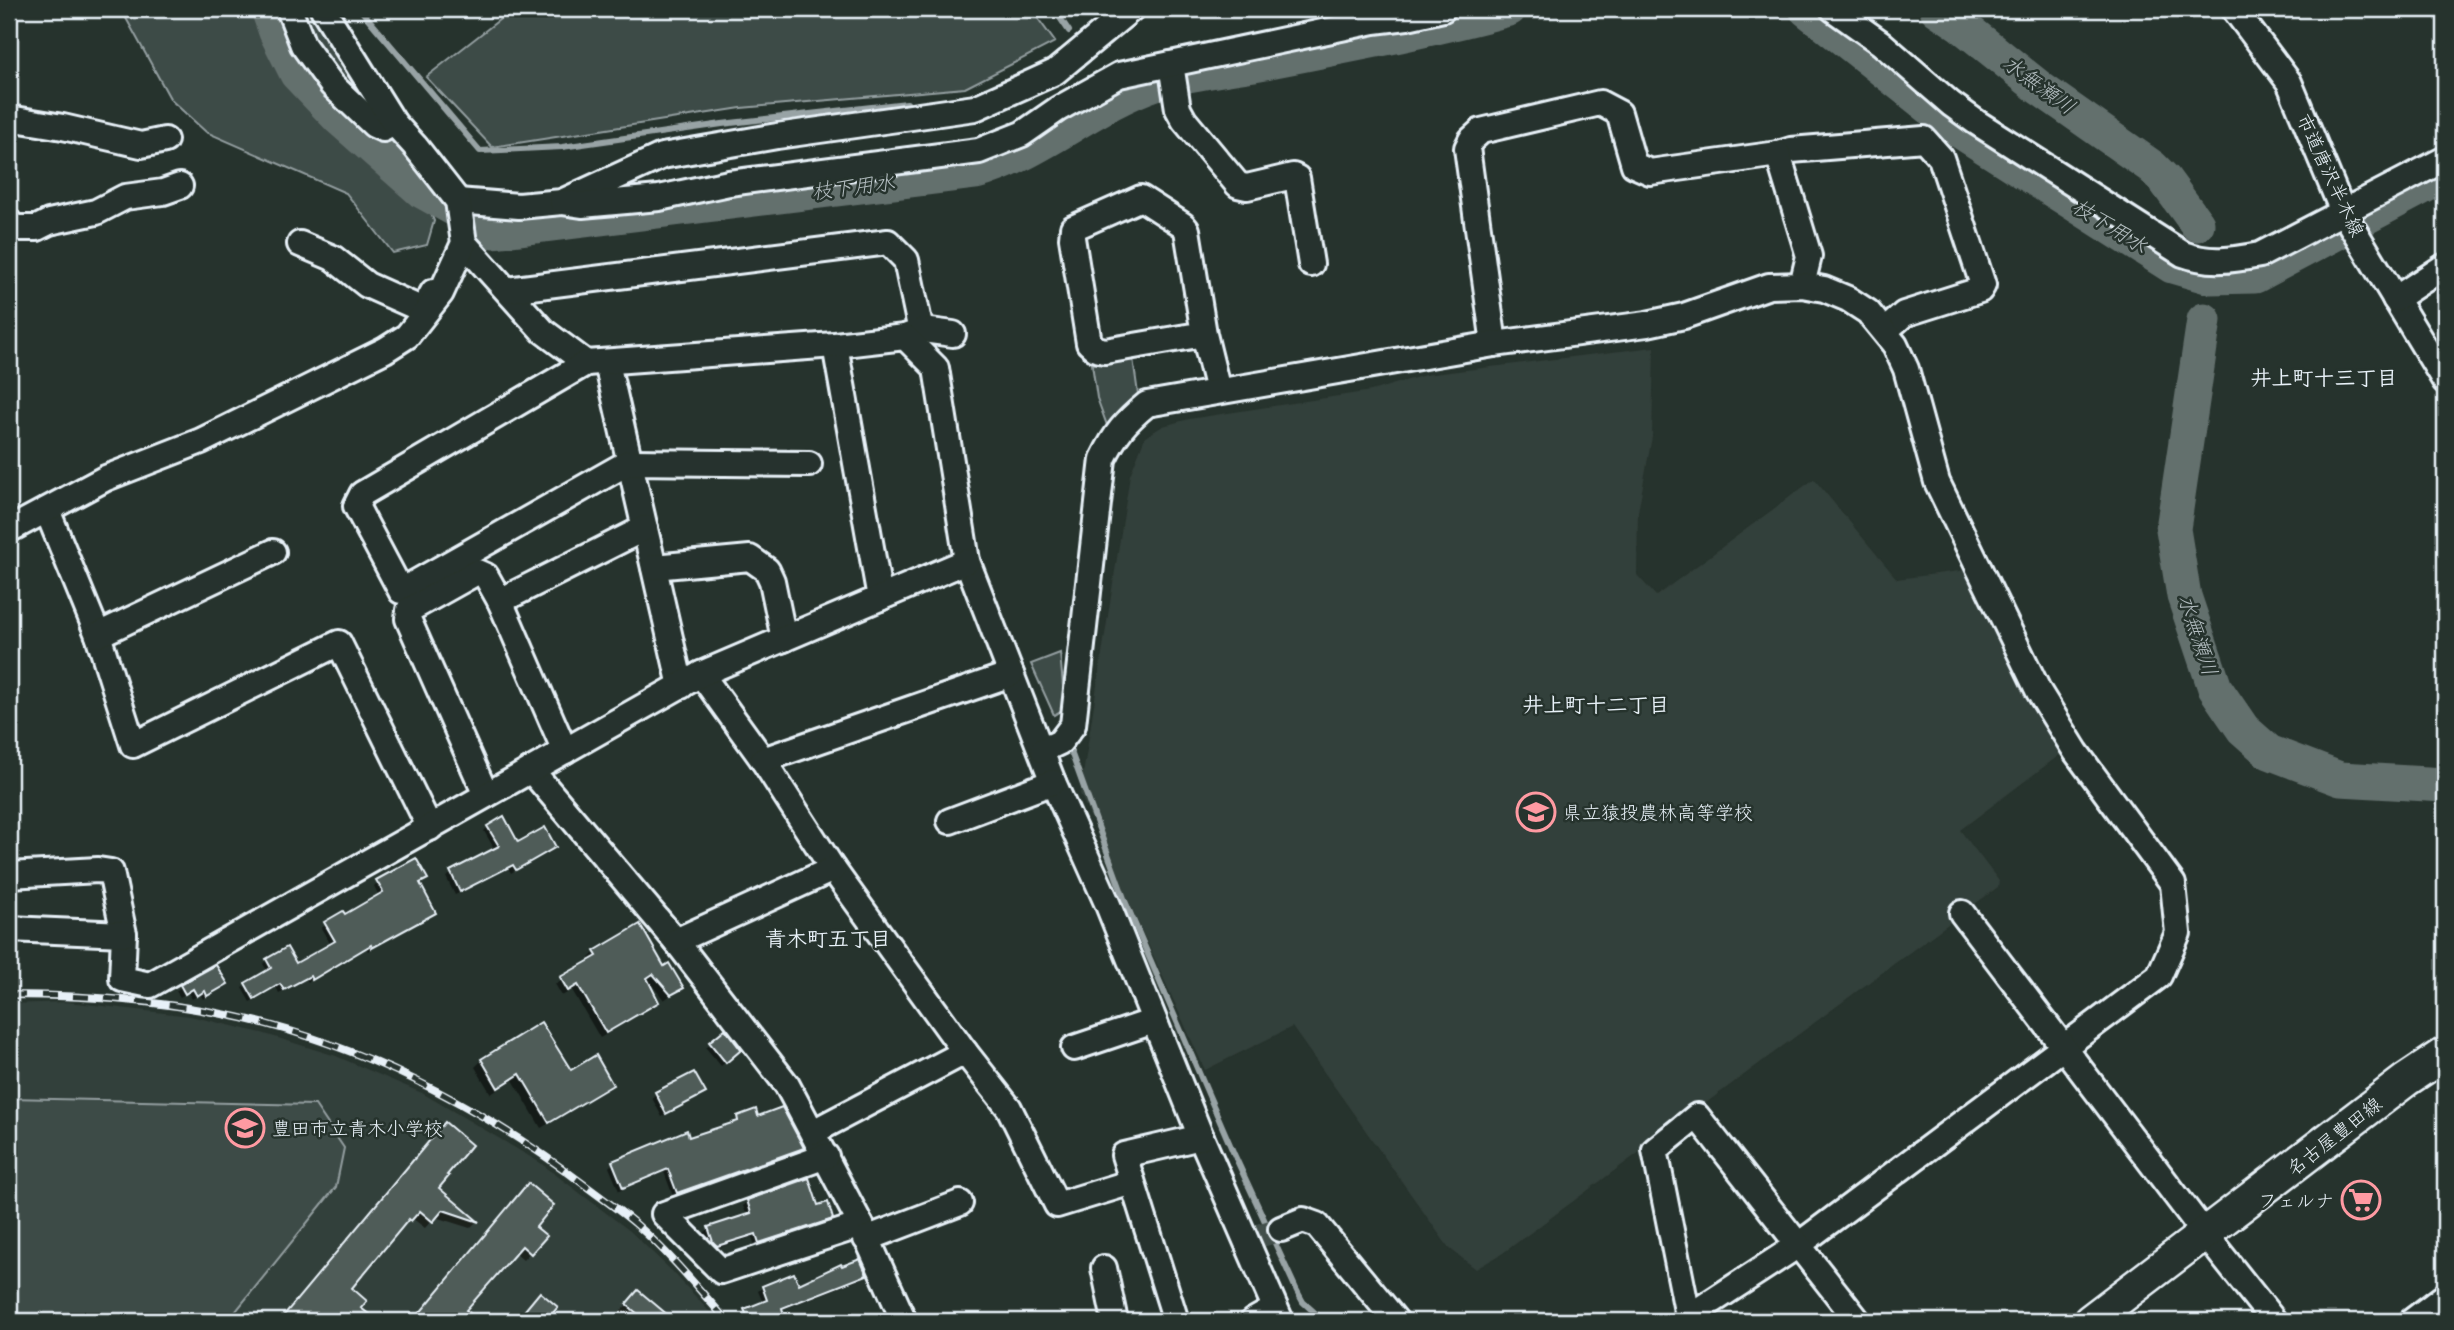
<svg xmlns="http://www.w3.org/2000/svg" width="2454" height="1330" font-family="Sriracha,'Klee One',sans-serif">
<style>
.built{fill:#333f3a}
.green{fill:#3e4b47;stroke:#939ea0;stroke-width:2}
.shadow{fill:#0007}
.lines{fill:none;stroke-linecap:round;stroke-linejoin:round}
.stream{stroke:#98a3a5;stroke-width:6}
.river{stroke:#636f6d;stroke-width:35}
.building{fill:#505c59;stroke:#e8f1f8;stroke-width:2}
.minor-tunnel{stroke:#43504b;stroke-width:24;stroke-dasharray:24 12;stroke-linecap:butt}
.minor-casing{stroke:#e8f1f8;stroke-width:30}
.major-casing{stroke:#e8f1f8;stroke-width:37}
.minor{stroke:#26332d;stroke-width:24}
.major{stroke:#26332d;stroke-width:32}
.rail-casing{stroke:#e8f1f8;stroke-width:8}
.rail{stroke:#26332d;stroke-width:5;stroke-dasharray:16;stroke-linecap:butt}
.labels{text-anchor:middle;stroke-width:5;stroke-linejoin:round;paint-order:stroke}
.street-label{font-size:19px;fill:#e8f1f8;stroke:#26332d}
.poi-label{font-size:19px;fill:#e8f1f8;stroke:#26332d;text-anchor:start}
.water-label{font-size:21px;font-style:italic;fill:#b3bdc0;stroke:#26332d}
.neighbourhood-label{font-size:21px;font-weight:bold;fill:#e8f1f8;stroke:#26332d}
</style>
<rect width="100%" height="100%" fill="#26332d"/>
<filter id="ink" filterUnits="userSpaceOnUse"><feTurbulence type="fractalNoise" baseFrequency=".0143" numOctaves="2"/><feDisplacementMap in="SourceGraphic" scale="14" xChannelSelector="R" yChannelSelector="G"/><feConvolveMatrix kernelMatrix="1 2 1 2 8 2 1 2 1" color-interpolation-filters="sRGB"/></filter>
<g filter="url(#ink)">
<!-- built -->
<g class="built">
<path d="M1654,347l-2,90 -14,75 -1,63 19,21 158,-117 83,100 78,-10 90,182 -105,79 39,51 -1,6 -495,366 -27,16 -27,-21 -157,-221 -87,43 -125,-276 50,-319 15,-38 18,-11 26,-7 182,-28 54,-16z"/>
<path d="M68,1002l122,14 72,17 74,23 86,37 117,69 91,69 42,40 46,50h-709v-317z"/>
</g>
<!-- green -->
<g class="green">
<path d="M121,9h218l65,138 30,74 -7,24 -34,8 -47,-60 -140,-61 -35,-32z"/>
<path d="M513,9h518l24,33 -90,46 -224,20 -249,39 -66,-70z"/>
<path d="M1133,358l6,43 -31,27 -11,-30 -5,-34z"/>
<path d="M1060,653l5,55 -11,7 -23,-51z"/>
<path d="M9,1098l306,7 29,43 -8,39 -108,134h-219z"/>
</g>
<!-- shadow -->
<g class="shadow">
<path d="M488,827l29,17 37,3 -43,26 -3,-5 -53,27 -9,-18 49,-27 -11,-19z"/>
<path d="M426,878l-8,6 12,32 -62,35 -2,-3 -58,34 -2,-4 -27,15 -3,-6 -26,15 -8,-14 26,-16 -5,-8 4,-4 29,6 35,-21 -10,-17 58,-32 -5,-10 4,-4z"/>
<path d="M595,952l68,16 19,19 -18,13 -16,-20 9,22 -6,5 -51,31 -28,-48 -10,6 -7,-12 36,-23 -2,-3z"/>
<path d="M216,967l5,21 -18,11 -3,-5 -8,5 -4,-7 -8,5 -4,-6 5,-4z"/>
<path d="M725,1032l10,22 -14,12 -15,-18z"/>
<path d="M482,1060l88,12 41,12 -7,7 -63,37 -28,-48 -22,14 -16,-27z"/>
<path d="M656,1093h47l-41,24 -10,-19z"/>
<path d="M738,1118h19l44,30 -4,4 -124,44 -9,-24 -45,19 -10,-24 4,-4 121,-38 -1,-3z"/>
<path d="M438,1132l-1,56 39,34 -6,6 -35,-11 -10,11 -13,-10 -9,9 -2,-1 -52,62 12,23 -9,10h-71z"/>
<path d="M521,1193l13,34 11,9 -22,24 -8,-7 -61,68h-41z"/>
<path d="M748,1202l69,5 14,11 -4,4 -72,24 -3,-9 -40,13 -8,-17 5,-5 38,-12 -4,-10z"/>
<path d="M865,1275l-4,4 -80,31 3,11h-24l-4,-13 7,-5 -5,-12 5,-4 35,-1z"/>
<path d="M638,1293l34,28h-41l-11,-9z"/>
</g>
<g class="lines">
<!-- stream -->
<g class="stream">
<path d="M360,9l120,142 82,-4 160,-23 185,-21"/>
<path d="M1054,9l15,22"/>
<path d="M1070,749l55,152 109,253 63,137 6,11 21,19"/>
</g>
<!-- river -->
<g class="river">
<path d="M268,9l8,23 21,42 41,43 84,74 72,40 482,-59c66,-19 115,-67 180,-89 31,-10 76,-15 109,-21 81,-16 164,-31 244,-53"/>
<path d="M1806,9l154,122 212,135 38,11 45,-1 190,-101"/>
<path d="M1937,9l24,16 80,64 111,78 12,12 33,45"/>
<path d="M2204,320l-31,209 11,67 31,92 28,41 26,23 71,27 105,6"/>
</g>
</g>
<!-- building -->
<g class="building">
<path d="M504,816l14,26 27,-15 11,20 -40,23 -3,-5 -53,27 -10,-21 49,-25 -12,-20z"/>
<path d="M416,858l12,21 -8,4 16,30 -64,35 -1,-3 -59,35 -2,-4 -26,14 -4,-6 -26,15 -9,-16 26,-15 -5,-9 21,-12 9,16 39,-22 -11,-19 19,-11 2,3 38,-22 -7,-12z"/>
<path d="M640,924l24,42 5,-3 15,25 -13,7 -18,-21 -6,4 12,24 -53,31 -28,-48 -10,6 -8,-14 37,-21 -3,-5z"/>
<path d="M216,965l12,19 -21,12 -2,-5 -8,5 -4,-7 -8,5 -5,-9z"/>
<path d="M541,1022l30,48 25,-15 17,30 -64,38 -29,-49 -22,14 -17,-29z"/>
<path d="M725,1029l16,21 -15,13 -17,-21z"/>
<path d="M694,1072l12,21 -40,21 -11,-22z"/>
<path d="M782,1107l22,41 -127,45 -9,-24 -45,19 -11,-27 75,-31 2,7 49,-16 -1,-5 19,-7 2,7z"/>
<path d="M445,1122l27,23 -25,30 2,1 -10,12 40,34 -36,-12 -10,12 -13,-11 -9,10 -2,-2 -57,69 15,13 -6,7 17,13h-99z"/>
<path d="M809,1178l9,27 10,-3 5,17 -74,24 -3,-9 -39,12 -4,-4 -5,-15 43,-14 -4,-13z"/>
<path d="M528,1183l26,22 -18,22 11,9 -16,18 -9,-8 -56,64 14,11h-67z"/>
<path d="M860,1259l7,16 -85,33 4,13h-37l-5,-12 23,-9 -5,-14 32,-13 5,11 42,-20 1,2z"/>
<path d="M638,1290l37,31h-29l-20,-17z"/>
<path d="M540,1292l18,15 -12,14h-30z"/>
</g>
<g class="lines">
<!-- minor-tunnel -->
<path class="minor-tunnel" d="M1258,1236l23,-7"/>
<defs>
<g id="minor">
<path d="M289,9l14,36 29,40 42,40 9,4 11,-6"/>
<path d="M1833,9l48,34 70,61 25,18 207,132c27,10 50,6 77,1l185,-96"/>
<path d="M2234,9l55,73 54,130 102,169"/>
<path d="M1171,64l7,45 6,11 54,65 9,2 46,-11 4,2 14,86"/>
<path d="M9,118l54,9 78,18 24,-5"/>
<path d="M1778,154l13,-4 133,-11 17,19 42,127 -3,5 -76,24 -19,17"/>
<path d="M458,201l61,5 43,-4 100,-46 115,-20 198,-28 80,-36 76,-63"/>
<path d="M562,202l20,3 77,-7 70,-15 250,-32 43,-17 36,-25 61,-34 255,-54 33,-4 36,-8"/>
<path d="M9,222l4,6h24l12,-6 47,-10 29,-15 38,-5 17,-6"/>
<path d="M464,243l79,88 43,32"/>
<path d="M300,244l33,14 34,27 56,25 10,-18"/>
<path d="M507,290l381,-48 18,18 13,62 4,8 -18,7"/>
<path d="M2395,299l50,-33"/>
<path d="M923,330l30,4"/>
<path d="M1204,334l-99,17 -9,-2 -7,-6 -17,-105 1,-10 68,-30 42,27 4,5 17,104 14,57"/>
<path d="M1494,344l-27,-196 4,-8 10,-9 119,-28 19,10 15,52 16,7 128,-18 31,102 -7,29"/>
<path d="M835,345l45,253"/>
<path d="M607,363l74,323"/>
<path d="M809,464l-180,-2 -228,129 -45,-85 6,-12 224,-131 249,-18 70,-8 31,31 31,193 86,221 55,123 93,232 80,184"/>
<path d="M47,510l51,125 35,110 206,-102 91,185"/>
<path d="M9,530l97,-52 95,-37 184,-91 22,-14 34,-43 23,-50 -6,-42 -43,-55 -21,-23 -71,-114"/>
<path d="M654,567l96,-9 17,12 5,11 12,58"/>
<path d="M500,601l145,-73"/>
<path d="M98,635l175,-83"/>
<path d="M701,674l62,86 70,109 132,183 44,56 48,97 75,-23"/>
<path d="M1043,750l17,-8 13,-17 30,-266c12,-25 22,-37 44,-55l347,-60 153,-20 37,-8 85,-30 33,-1 22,4 24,10 20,13 27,33 11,24 31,113 102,210 37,60 97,132 5,49 -19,43 -362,270 -109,71"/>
<path d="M763,760l248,-86"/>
<path d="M531,770l145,171 111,144 74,140 43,96"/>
<path d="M486,795l-78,-176 1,-9 68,-38 9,4 14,25 65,150"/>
<path d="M950,821l103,-39"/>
<path d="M9,875l89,-5 13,2 13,62 -2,45 28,6 551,-311 266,-113"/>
<path d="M1962,913l243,321 69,87"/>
<path d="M9,929l115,5"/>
<path d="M676,941l157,-72"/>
<path d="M1074,1048l80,-27"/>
<path d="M813,1132l152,-80"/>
<path d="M826,1156l-162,58 57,57 140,-46"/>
<path d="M1281,1229l22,-9 14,5 79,96"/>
<path d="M866,1239l94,-36"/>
<path d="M1104,1268l11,53"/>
<path d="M1176,1321l-52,-166 77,-18"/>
<path d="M1253,1321l21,-12"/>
<path d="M1689,1321l-34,-171 42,-34 161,205"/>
<path d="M2412,1321l33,-25"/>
</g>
<path id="major" d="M2090,1321l316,-241 39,-26"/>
</defs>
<!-- minor casing -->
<use href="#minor" class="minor-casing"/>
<!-- major casing -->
<use href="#major" class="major-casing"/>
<!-- minor -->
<use href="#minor" class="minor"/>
<!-- major -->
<use href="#major" class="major"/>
<defs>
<path id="rail" d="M9,995c85,0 174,7 257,29 117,31 229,92 324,165 16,12 32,23 47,36 33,29 61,63 90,96"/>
</defs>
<!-- rail casing -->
<use href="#rail" class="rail-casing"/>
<!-- rail -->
<use href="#rail" class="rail"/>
</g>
</g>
<!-- icons -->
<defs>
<symbol id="school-ring" viewBox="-11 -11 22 22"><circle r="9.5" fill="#26332d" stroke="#ff9aa2" stroke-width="1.5"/><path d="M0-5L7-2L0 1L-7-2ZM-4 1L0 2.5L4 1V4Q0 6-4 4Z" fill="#ff9aa2"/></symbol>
<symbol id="supermarket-ring" viewBox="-11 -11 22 22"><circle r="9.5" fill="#26332d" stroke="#ff9aa2" stroke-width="1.5"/><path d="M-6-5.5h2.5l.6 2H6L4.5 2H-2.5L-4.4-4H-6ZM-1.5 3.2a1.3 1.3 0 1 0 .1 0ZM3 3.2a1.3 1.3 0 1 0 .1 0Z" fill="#ff9aa2"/></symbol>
</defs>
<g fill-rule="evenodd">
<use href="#school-ring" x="1514" y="790" width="44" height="44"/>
<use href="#school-ring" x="223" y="1106" width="44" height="44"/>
<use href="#supermarket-ring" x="2339" y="1178" width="44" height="44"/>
</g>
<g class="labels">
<!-- street labels -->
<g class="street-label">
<text transform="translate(2331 175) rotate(65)" y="7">市道唐沢半木線</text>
<text transform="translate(2334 1136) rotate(-38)" y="7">名古屋豊田線</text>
</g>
<!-- poi labels -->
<g class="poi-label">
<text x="1563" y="819">県立猿投農林高等学校</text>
<text x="272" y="1135">豊田市立青木小学校</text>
<text x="2334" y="1207" text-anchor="end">フェルナ</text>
</g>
<!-- water labels -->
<g class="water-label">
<text transform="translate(2039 85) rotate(36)" y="7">水無瀬川</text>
<text transform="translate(853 187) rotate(-7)" y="7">枝下用水</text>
<text transform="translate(2110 226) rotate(32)" y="7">枝下用水</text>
<text transform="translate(2198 635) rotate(72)" y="7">水無瀬川</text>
</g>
<!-- neighbourhood labels -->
<g class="neighbourhood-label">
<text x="2324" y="385">井上町十三丁目</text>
<text x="1596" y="712">井上町十二丁目</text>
<text x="828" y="946">青木町五丁目</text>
</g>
</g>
<!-- margin -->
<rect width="2454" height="1330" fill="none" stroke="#26332d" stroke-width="35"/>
<rect x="18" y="18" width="2419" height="1295" fill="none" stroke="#e8f1f8" stroke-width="2.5" filter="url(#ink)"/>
</svg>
